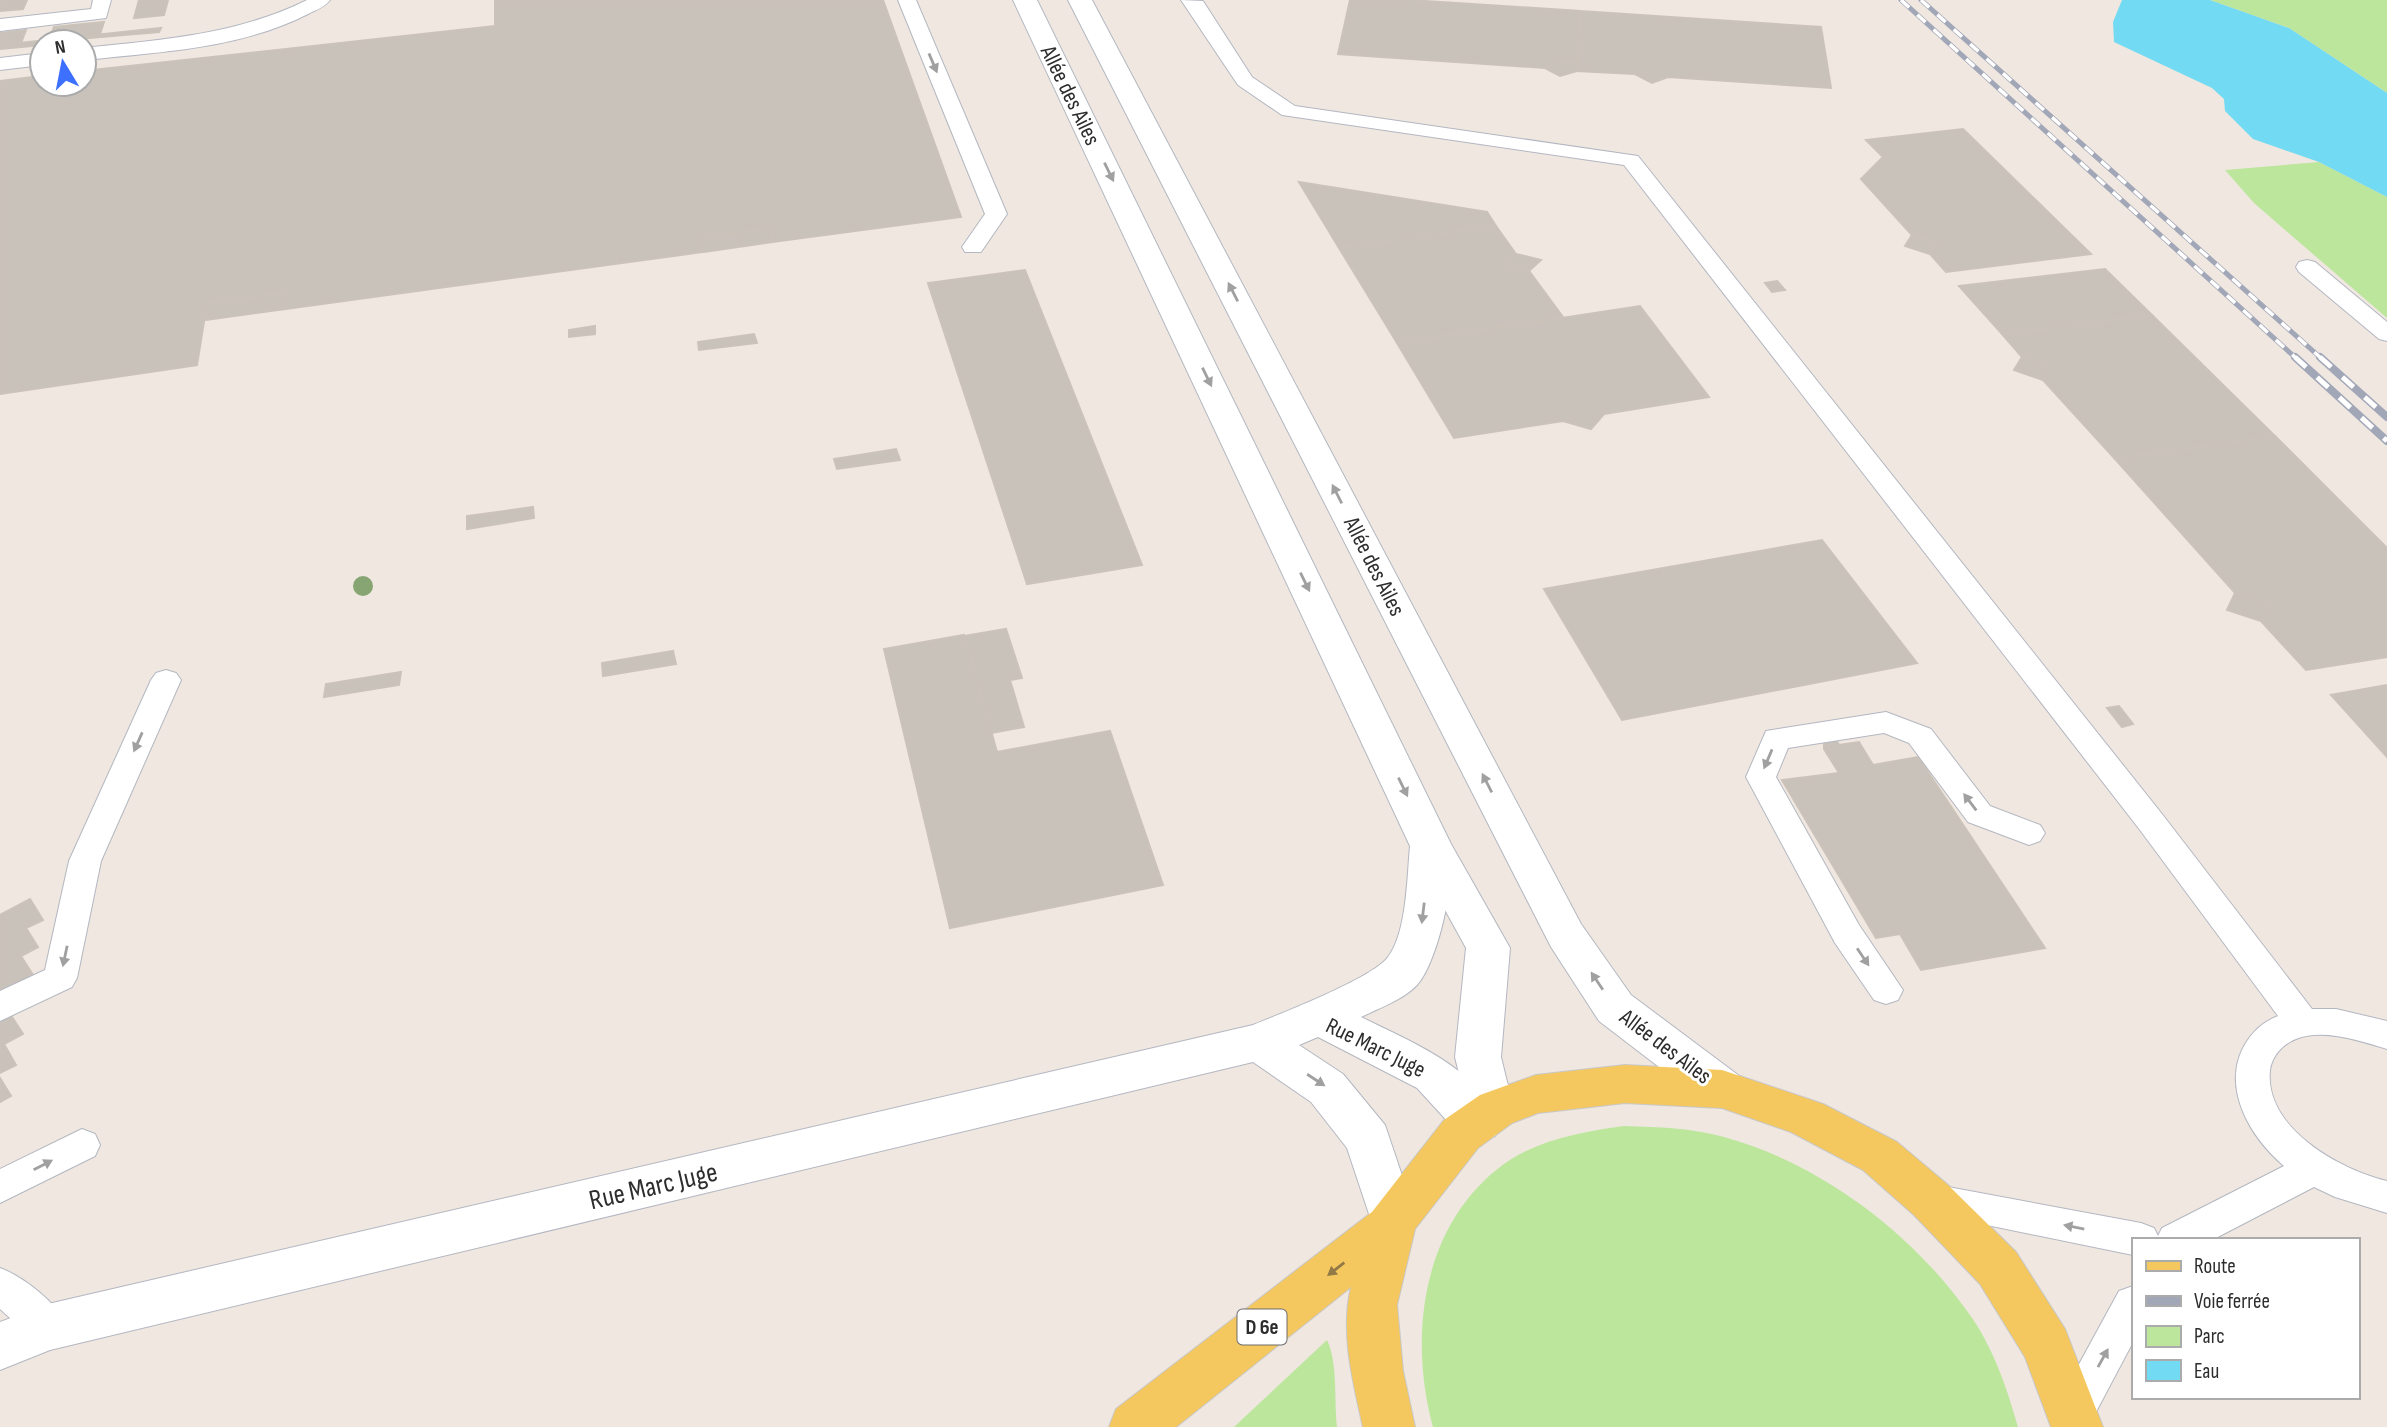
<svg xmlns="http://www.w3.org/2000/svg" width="2387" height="1427" font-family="'Sofia Sans Condensed',sans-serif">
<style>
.green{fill:#bbe69c}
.water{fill:#72daf2}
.building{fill:#c8c2bb;stroke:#cbc3b9;stroke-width:2}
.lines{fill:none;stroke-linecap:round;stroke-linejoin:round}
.service-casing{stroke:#b3b7c1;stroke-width:2}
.minor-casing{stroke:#b3b7c1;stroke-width:2}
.secondary-casing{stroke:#b3b7c1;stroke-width:2}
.primary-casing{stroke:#c8c8c8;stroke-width:2}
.service{fill:#fff;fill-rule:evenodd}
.minor{fill:#fff;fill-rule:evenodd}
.secondary{fill:#fff;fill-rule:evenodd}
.primary{fill:#f5c75f;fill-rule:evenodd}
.rail-far1-casing{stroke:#a2a7b8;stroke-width:5}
.rail-casing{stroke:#a2a7b8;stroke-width:8}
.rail-far1{stroke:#fff;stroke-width:3.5;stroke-dasharray:11;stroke-linecap:butt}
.rail{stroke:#fff;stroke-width:5;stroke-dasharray:15;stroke-linecap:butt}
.tree{fill:#86a573}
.oneway{fill:#a0a0a0}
.oneway2{fill:#917a46}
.labels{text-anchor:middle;stroke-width:6;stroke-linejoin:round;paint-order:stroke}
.shield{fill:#fff;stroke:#6c6c6c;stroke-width:2}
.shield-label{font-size:21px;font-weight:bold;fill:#2d2d2d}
.street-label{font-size:23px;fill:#2d2d2d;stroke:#fff}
.near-street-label{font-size:28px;fill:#2d2d2d;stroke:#fff}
</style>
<rect width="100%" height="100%" fill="#efe7e0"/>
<!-- green -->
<g class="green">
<path d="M2210,0h177v93l-98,-65z"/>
<path d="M2319,162l68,35v121l-133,-115 -29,-33z"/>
<path d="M1624,1126c34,1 68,2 100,11 95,26 186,94 243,174 25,33 40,77 51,116h-585c-24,-88 -12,-195 62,-256 35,-30 85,-39 129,-45z"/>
<path d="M1327,1340c11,23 7,60 10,87h-103z"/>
</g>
<!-- water -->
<path class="water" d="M2122,0h88l79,28 98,65v104l-68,-35 -66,-23 -28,-28 -1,-12 -12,-11 -98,-46 -1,-20z"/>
<!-- building -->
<g class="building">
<path d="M0,0h27l-4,9 -23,2z"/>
<path d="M139,0h29l-4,15 -30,3z"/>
<path d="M495,0h388l78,217 -188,25 -3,-13 -68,8 1,15 -418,57 2,-16 -80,10 -10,62 -197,29v-313l42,-5v8h42v-13l411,-45z"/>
<path d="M1350,0h60l170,11 -3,52 -18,-1 -14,6 -207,-14z"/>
<path d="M1580,11l241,16 10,61 -163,-11 -16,6 -17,-9 -58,-3z"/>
<path d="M104,22l-4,12 -51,6 5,-13z"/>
<path d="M161,28l-2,4 -117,10v3l-42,4v-4z"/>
<path d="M26,30l-5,13 -21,2v-12z"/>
<path d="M1559,62l18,1v8l-17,5 -15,-8z"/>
<path d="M1963,129l128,125 -145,18 -16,-18 8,-12 -26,-7 -51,-56 22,-22 -17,-17z"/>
<path d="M1299,182l188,30 9,14 -157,22z"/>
<path d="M1496,226l20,28 -12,11 25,6 34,46 -166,26 -58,-95z"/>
<path d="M770,229l3,13 -70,10 -1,-15z"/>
<path d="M1912,235l13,4 13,3 -8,12 -25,-8z"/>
<path d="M1516,254l13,3 12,3 -12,11 -25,-6z"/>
<path d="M2105,269l47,46 -150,19 -43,-48z"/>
<path d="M1025,270l117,295 -115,19 -99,-301z"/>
<path d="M1777,281l8,9 -13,2 -7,-9z"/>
<path d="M287,293l-2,16 -80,11 2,-17z"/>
<path d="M1640,306l69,91 -105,17 -13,15 -28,-8 -109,17 -57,-95z"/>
<path d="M2152,315l123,121 -160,23 -72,-79 6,-15 -27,-8 -20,-23z"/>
<path d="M595,326v8l-26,3v-7z"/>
<path d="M754,334l3,9 -58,7 -1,-8z"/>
<path d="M2022,357l27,8 -6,15 -29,-10z"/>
<path d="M2275,436l112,112v109l-81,13 -45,-49 9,-17 -35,-11 -120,-134z"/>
<path d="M896,449l4,11 -63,9 -3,-10z"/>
<path d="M533,507l1,11 -67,11v-13z"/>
<path d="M1822,540l95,123 -295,57 -78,-131z"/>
<path d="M2235,593l35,11 -9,17 -34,-11z"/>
<path d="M1006,629l16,49 -12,2 14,47 -33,6 -27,-97z"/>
<path d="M964,635l33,117 113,-21 53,154 -213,43 -66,-279z"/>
<path d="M673,651l3,13 -73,12 -1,-13z"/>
<path d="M401,672l-2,13 -75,12 2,-13z"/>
<path d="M2387,685v72l-56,-62z"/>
<path d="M2119,706l14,18 -11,3 -15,-19z"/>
<path d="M1837,741l2,4 20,-3 14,23 45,-8 127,191 -124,22 -21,-36 -24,4 -94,-158 57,-7 -15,-24v-7z"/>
<path d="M30,899l13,21 -17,8 12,19 -17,9 12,19 -17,10 -6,29 13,20 -19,10 12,21 -16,8v-158z"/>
<path d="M0,1078l11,18 -11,6z"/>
</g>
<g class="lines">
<defs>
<g id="service">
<path d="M93,0h18l-5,18 -106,13v-12l91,-10z"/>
<path d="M307,0h23c-5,7 -14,10 -22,14 -68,35 -150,38 -224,46v-12c76,-8 153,-13 223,-48z"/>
<path d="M898,0h18l91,214 -26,38h-16l-3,-5 23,-33z"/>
<path d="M1181,0l22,1 49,76 43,29 343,50 524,658 150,195h24l51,12v28c-26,-8 -64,-21 -91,-10 -13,5 -24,17 -26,31 -6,58 70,100 117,111v32l-52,-16 -21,-10 -102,53h-79v15l-214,-44 -6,-11 6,-11 13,-5 209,39 13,5 4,8 4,-8 122,-62c-33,-28 -62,-76 -41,-118 8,-15 19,-26 35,-32l-138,-186 -516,-665 -342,-50 -44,-30z"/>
<path d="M42,53v12l-42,5v-12z"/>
<path d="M2307,260l8,2 72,60v19l-8,-2 -80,-67 -3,-5 3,-5z"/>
<path d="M166,670l10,3 5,7 -80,181 -24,117 -5,9 -72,34v-30l45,-21 24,-109 82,-181 5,-7z"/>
<path d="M1886,712l45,17 59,77 50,19 5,8 -5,8 -11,4 -61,-23 -59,-79 -25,-10 -96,15 -12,29 83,148 44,65 -5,10 -12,4 -12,-4 -39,-57 -89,-166 20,-46z"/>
<path d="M82,1129l13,5 5,11 -5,11 -95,47v-34z"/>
<path d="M0,1268c24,9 57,35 68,59l-6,13 -14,5 -14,-5 -34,-31z"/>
<path d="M2133,1286v56l-45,85h-28l-6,-14 6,-14 59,-108z"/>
</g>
<path id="minor" d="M1431,831l15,4c15,28 -7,126 -29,150 -14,15 -38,23 -56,32 52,26 113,49 140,105l-6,14 -17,6 -17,-6 -44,-48 -99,-51 -19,8 44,29 42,51 32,95 -7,15 -17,6 -17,-6 -29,-87 -36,-46 -58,-40 -1203,288 -50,20v-48l48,-18 1205,-279c27,-11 120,-47 135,-68 19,-25 19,-80 22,-111l6,-11z"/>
<g id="secondary">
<path d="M1013,0h24l414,844 59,104 -9,109 6,25 12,27 -7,14 -16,5 -16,-5 -19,-41 -6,-25 11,-109 -56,-102z"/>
<path d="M1068,0h24l489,924 50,71 107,80 7,14 -7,14 -16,5 -16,-5 -107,-82 -48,-74z"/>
</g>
<path id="primary" d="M1625,1065l97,5 101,34 74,38 51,43 68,67 49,77 38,98h-52l-26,-70 -45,-73 -66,-69 -51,-45 -72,-38 -69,-24 -97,-5 -87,10 -26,10 -34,25 -63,81 -18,76 6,66 12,56h-52c-10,-45 -23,-95 -12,-140l-175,140h-67l7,-18 256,-197 72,-92 36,-25 56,-20z"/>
</defs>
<!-- service casing -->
<use href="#service" class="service-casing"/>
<!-- minor casing -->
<use href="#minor" class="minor-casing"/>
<!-- secondary casing -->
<use href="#secondary" class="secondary-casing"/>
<!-- primary casing -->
<use href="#primary" class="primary-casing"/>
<!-- service -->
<use href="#service" class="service"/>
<!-- minor -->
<use href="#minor" class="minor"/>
<!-- secondary -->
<use href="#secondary" class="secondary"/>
<!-- primary -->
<use href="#primary" class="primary"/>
<defs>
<g id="rail-far1">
<path d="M1901,0l396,359"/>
<path d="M1921,0l401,359"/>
</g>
<g id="rail">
<path d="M2295,357l92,84"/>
<path d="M2320,357l67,60"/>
</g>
</defs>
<!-- rail-far1 casing -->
<use href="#rail-far1" class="rail-far1-casing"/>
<!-- rail casing -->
<use href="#rail" class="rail-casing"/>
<!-- rail-far1 -->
<use href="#rail-far1" class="rail-far1"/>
<!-- rail -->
<use href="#rail" class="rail"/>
</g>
<!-- trees -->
<circle class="tree" cx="363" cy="586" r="10"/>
<!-- one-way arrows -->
<defs><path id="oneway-solid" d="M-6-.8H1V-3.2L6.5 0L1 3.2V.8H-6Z" transform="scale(1.75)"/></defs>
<g class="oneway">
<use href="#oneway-solid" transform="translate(933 63) rotate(67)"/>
<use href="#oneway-solid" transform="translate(1109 172) rotate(64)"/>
<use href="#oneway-solid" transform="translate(1233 292) rotate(-117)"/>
<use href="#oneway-solid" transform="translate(1207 377) rotate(64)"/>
<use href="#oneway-solid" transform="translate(1337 494) rotate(-117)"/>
<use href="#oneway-solid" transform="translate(1305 582) rotate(64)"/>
<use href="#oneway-solid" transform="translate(138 742) rotate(114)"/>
<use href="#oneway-solid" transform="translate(1768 759) rotate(113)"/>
<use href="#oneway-solid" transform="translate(1487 783) rotate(-117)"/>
<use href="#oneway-solid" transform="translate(1403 787) rotate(64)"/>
<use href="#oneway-solid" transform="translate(1970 802) rotate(-127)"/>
<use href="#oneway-solid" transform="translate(1423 913) rotate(97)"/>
<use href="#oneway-solid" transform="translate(65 956) rotate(102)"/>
<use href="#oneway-solid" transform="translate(1863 957) rotate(56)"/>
<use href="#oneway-solid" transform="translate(1597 981) rotate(-124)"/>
<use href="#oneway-solid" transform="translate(1316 1080) rotate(33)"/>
<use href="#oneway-solid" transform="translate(43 1165) rotate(-27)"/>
<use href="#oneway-solid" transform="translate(2074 1227) rotate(-169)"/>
<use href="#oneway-solid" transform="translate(2103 1358) rotate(-61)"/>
</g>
<use class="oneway2" href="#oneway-solid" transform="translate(1336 1269) rotate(142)"/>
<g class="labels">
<!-- shield labels -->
<rect class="shield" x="1237.5" y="1309.5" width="49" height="35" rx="5"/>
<g class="shield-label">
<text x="1262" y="1334">D 6e</text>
</g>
<!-- street labels -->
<g class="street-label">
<text transform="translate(1071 95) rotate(64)" y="8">Allée des Ailes</text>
<text transform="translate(1375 566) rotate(63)" y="8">Allée des Ailes</text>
<text transform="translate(1666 1046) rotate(37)" y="8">Allée des Ailes</text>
<text transform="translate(1376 1047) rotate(26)" y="8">Rue Marc Juge</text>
</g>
<!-- near-street labels -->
<g class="near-street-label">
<text transform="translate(653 1185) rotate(-13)" y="10">Rue Marc Juge</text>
</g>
</g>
<!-- legend -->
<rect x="2132" y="1238" width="228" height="161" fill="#ffffff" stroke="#ababab" stroke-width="2"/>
<rect x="2146" y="1261" width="35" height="10" fill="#f5c75f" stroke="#ababab" stroke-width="2"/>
<text x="2194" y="1273" font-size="21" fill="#2d2d2d">Route</text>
<rect x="2146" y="1296" width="35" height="10" fill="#a2a7b8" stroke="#ababab" stroke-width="2"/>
<text x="2194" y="1308" font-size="21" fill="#2d2d2d">Voie ferrée</text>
<rect x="2146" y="1326" width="35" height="21" fill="#bbe69c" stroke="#ababab" stroke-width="2"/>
<text x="2194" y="1343" font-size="21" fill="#2d2d2d">Parc</text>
<rect x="2146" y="1360" width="35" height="21" fill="#72daf2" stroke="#ababab" stroke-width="2"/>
<text x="2194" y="1378" font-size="21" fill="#2d2d2d">Eau</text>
<!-- north arrow -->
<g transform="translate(63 63) rotate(350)"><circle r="33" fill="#ffffff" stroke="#ababab" stroke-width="2"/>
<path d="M0-5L12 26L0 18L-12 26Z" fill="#3d70fe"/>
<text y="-10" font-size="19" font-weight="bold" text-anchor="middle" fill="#2d2d2d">N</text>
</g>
</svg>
